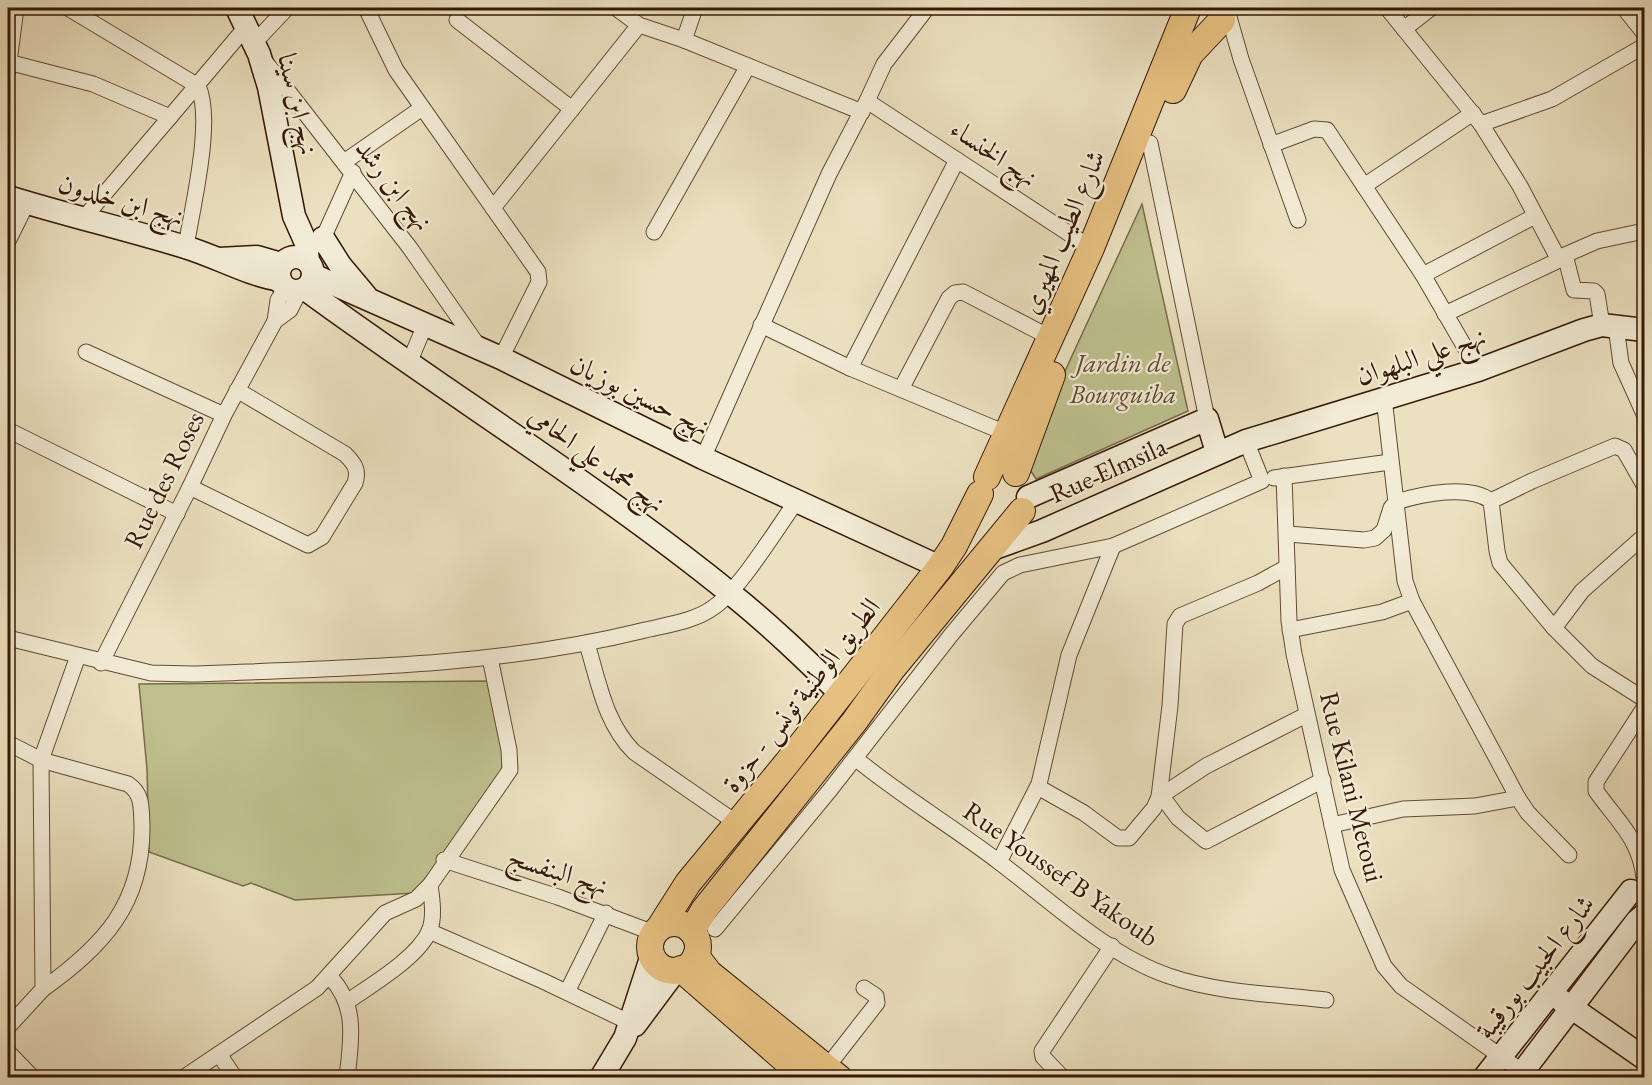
<svg xmlns="http://www.w3.org/2000/svg" width="1652" height="1085" font-family="'EB Garamond',Amiri,serif">
<style>
.green{fill:#bec08e;stroke:#7a6c4a;stroke-width:1.5}
.lines{fill:none;stroke-linecap:round;stroke-linejoin:round}
.street-casing{stroke:#624a34;stroke-width:17}
.secondary-casing{stroke:#351806;stroke-width:25}
.primary-casing{stroke:#351806;stroke-width:28}
.street{stroke:#f2ebd5;stroke-width:15}
.secondary{stroke:#f2ebd5;stroke-width:22}
.primary{stroke:#e6c080;stroke-width:26}
.labels{text-anchor:middle;stroke-width:4.5;stroke-linejoin:round;paint-order:stroke}
.street-label{font-size:27px;fill:#351806;stroke:#f2ebd5}
.park-label{font-size:27px;font-style:italic;fill:#5e4a2f;stroke:#f2ebd5}
</style>
<rect width="100%" height="100%" fill="#ebe0bf"/>
<filter id="stains"><feTurbulence type="fractalNoise" baseFrequency=".00333" numOctaves="4"/><feColorMatrix values="0 0 0 0 .2 0 0 0 0 .09 0 0 0 0 .02 0 0 0 .5 -.17"/></filter>
<radialGradient id="worn" r=".72"><stop offset=".6" stop-color="#630" stop-opacity="0"/><stop offset="1" stop-color="#630" stop-opacity=".3"/></radialGradient>
<!-- green -->
<g class="green">
<path d="M1142,204l46,207 -152,68 -12,-19z"/>
<path d="M490,681l13,72 -1,20 -87,120 -120,7 -44,-17 -8,3 -94,-34 -2,-83 -8,-85z"/>
</g>
<g class="lines">
<defs>
<g id="street">
<path d="M68,8l130,78c16,34 -6,122 -12,161"/>
<path d="M366,8l30,62 142,202 1,10 -38,76"/>
<path d="M616,8l23,17 45,15 178,72"/>
<path d="M1387,8l94,116 39,62 39,74 6,-5 9,35 20,1 3,3 5,31"/>
<path d="M1624,8l20,25"/>
<path d="M1229,17l12,42 57,161"/>
<path d="M457,20l115,89"/>
<path d="M1404,29l27,-21"/>
<path d="M684,40l11,-32"/>
<path d="M254,43l33,-35"/>
<path d="M8,62l85,22 77,33 76,-90"/>
<path d="M267,64l143,184 69,99"/>
<path d="M8,70l8,-62"/>
<path d="M867,101l224,147"/>
<path d="M1481,124l71,-25 92,-53"/>
<path d="M1150,143l57,276"/>
<path d="M1271,145l43,-16 13,1 96,145 55,95"/>
<path d="M957,160l-107,208 158,66"/>
<path d="M344,162l78,-54"/>
<path d="M1364,186l109,-73"/>
<path d="M493,208l146,-183"/>
<path d="M83,219l87,-102"/>
<path d="M654,232l94,-166"/>
<path d="M8,241l19,-38"/>
<path d="M320,245l33,-73"/>
<path d="M1565,255l32,-14 47,-10"/>
<path d="M1423,275l112,-59"/>
<path d="M1445,314l114,-54"/>
<path d="M275,321l3,-21 8,-12"/>
<path d="M761,325l89,43"/>
<path d="M1616,327l5,36 23,51"/>
<path d="M86,352l138,63"/>
<path d="M409,363l16,-38"/>
<path d="M901,389l48,-91 6,-5 8,-1 88,46"/>
<path d="M1384,398l21,183 7,20 106,197 10,15 41,42"/>
<path d="M8,430l169,84"/>
<path d="M703,458l126,-284 38,-73 17,-37 43,-56"/>
<path d="M1284,476l5,145 5,33 48,216 42,96 17,20 122,86"/>
<path d="M1274,478l116,-16"/>
<path d="M190,487l118,58 14,-8 33,-54c4,-13 0,-19 -10,-29l-108,-64"/>
<path d="M1491,501l41,-20 83,-35 9,4 20,35"/>
<path d="M1288,534l76,6 11,-2 9,-8 7,-22 5,-6c26,-8 73,-18 95,-1l6,50 3,12 54,65 28,-37 62,-55"/>
<path d="M1554,628l38,38 52,33"/>
<path d="M1290,630l92,-18 30,-11"/>
<path d="M8,638l143,35 41,1c150,-6 303,-7 449,-43 24,-6 53,-9 73,-24 27,-19 63,-79 84,-108"/>
<path d="M587,644c12,39 18,79 47,108l104,72"/>
<path d="M101,663l89,-176 34,-72 51,-94 15,-11 10,-20"/>
<path d="M1644,708l-48,74v9c22,31 44,48 48,87"/>
<path d="M8,743l33,17 87,24c15,10 13,24 14,41 1,79 -38,120 -99,164"/>
<path d="M855,758c46,38 97,68 144,104 52,39 108,93 170,114 49,17 105,18 157,24"/>
<path d="M1038,787l46,26 34,25h11l25,-30 5,-11 11,-91 5,-82 5,-8 78,-33 29,-16"/>
<path d="M1161,795l17,23 28,23 117,-61"/>
<path d="M1159,797l47,-31 100,-51"/>
<path d="M1332,825l71,-16 72,-3 43,-8"/>
<path d="M444,860l114,37 96,36"/>
<path d="M999,862l40,-78 30,-129 44,-109"/>
<path d="M715,929l115,-139 121,-155 52,-62 17,-8 93,-19 149,-65 -16,-40"/>
<path d="M429,931l114,50 92,44"/>
<path d="M330,977c28,29 21,63 17,101"/>
<path d="M567,992l39,-79"/>
<path d="M347,1002c24,-17 69,-43 82,-70 6,-14 3,-33 1,-47"/>
<path d="M8,1027l35,-38 -2,-229 37,-104"/>
<path d="M8,1052l25,26"/>
<path d="M219,1054l16,24"/>
<path d="M827,1067l50,-64 -1,-7 -12,-8"/>
<path d="M183,1078l134,-90 68,-75 31,-14 14,-14 80,-115 -1,-20 -19,-92"/>
<path d="M1063,1078l-20,-21 -1,-6 70,-105"/>
</g>
<g id="secondary">
<path d="M237,8l22,46 10,33 25,129 12,27 2,18"/>
<path d="M8,197c58,18 118,32 177,50 33,10 61,27 95,33"/>
<path d="M323,238l17,27 26,31"/>
<circle cx="296" cy="274" r="17"/>
<path d="M219,259l38,-2 24,7"/>
<path d="M313,275l188,83 202,100 237,109"/>
<path d="M305,289c140,103 289,194 425,304 39,31 75,66 111,101"/>
<path d="M1028,497l179,-78 10,33"/>
<path d="M989,550l53,-19 204,-90 232,-71 106,-40 18,-5 42,5"/>
<path d="M1562,1001l82,57"/>
<path d="M635,1025l41,-55"/>
<path d="M601,1078l24,-40 27,-83"/>
<path d="M1484,1078l147,-187"/>
<path d="M1518,1078l119,-157 7,-6"/>
</g>
<g id="primary">
<path d="M1173,90l17,-36 32,-34"/>
<path d="M1016,473l36,-98"/>
<path d="M987,477l104,-229 97,-240"/>
<circle cx="674" cy="947" r="24"/>
<path d="M660,927l28,-44 99,-120 153,-196 14,-21 26,-52"/>
<path d="M692,931l12,-21 150,-188 38,-53 130,-158"/>
<path d="M696,956l13,17 130,105"/>
<path d="M681,969l125,109"/>
</g>
</defs>
<!-- street casing -->
<use href="#street" class="street-casing"/>
<!-- secondary casing -->
<use href="#secondary" class="secondary-casing"/>
<!-- primary casing -->
<use href="#primary" class="primary-casing"/>
<!-- street -->
<use href="#street" class="street"/>
<!-- secondary -->
<use href="#secondary" class="secondary"/>
<!-- primary -->
<use href="#primary" class="primary"/>
</g>
<g class="labels">
<!-- street labels -->
<g class="street-label">
<text transform="translate(298 104) rotate(77)" y="9">نهج ابن سينا</text>
<text transform="translate(994 153) rotate(34)" y="9">نهج الخنساء</text>
<text transform="translate(394 185) rotate(52)" y="9">نهج ابن رشد</text>
<text transform="translate(121 200) rotate(16)" y="9">نهج ابن خلدون</text>
<text transform="translate(1063 232) rotate(-67)" y="9">شارع الطيب المهيري</text>
<text transform="translate(1421 356) rotate(-18)" y="9">نهج علي البلهوان</text>
<text transform="translate(640 395) rotate(26)" y="9">نهج حسين بوزيان</text>
<text transform="translate(597 459) rotate(36)" y="9">نهج محمد علي الحامي</text>
<text transform="translate(1108 470) rotate(-24)" y="9">Rue Elmsila</text>
<text transform="translate(164 480) rotate(-64)" y="9">Rue des Roses</text>
<text transform="translate(801 695) rotate(-52)" y="9">الطريق الوطنية تونس - حزوة</text>
<text transform="translate(1352 787) rotate(76)" y="9">Rue Kilani Metoui</text>
<text transform="translate(558 871) rotate(18)" y="9">نهج البنفسج</text>
<text transform="translate(1061 874) rotate(35)" y="9">Rue Youssef B Yakoub</text>
<text transform="translate(1535 967) rotate(-52)" y="9">شارع الحبيب بورقيبة</text>
</g>
<!-- park labels -->
<g class="park-label">
<text x="1123" y="372">Jardin de<tspan x="1123" dy="31">Bourguiba</tspan></text>
</g>
</g>
<!-- margin -->
<rect width="1652" height="1085" fill="none" stroke="#ebe0bf" stroke-width="30"/>
<rect x="9" y="9" width="1634" height="1067" fill="none" stroke="#351806" stroke-width="3"/>
<rect x="15" y="15" width="1622" height="1055" fill="none" stroke="#351806" stroke-width="1.5"/>
<rect width="100%" height="100%" filter="url(#stains)"/>
<rect width="100%" height="100%" fill="url(#worn)"/>
</svg>
